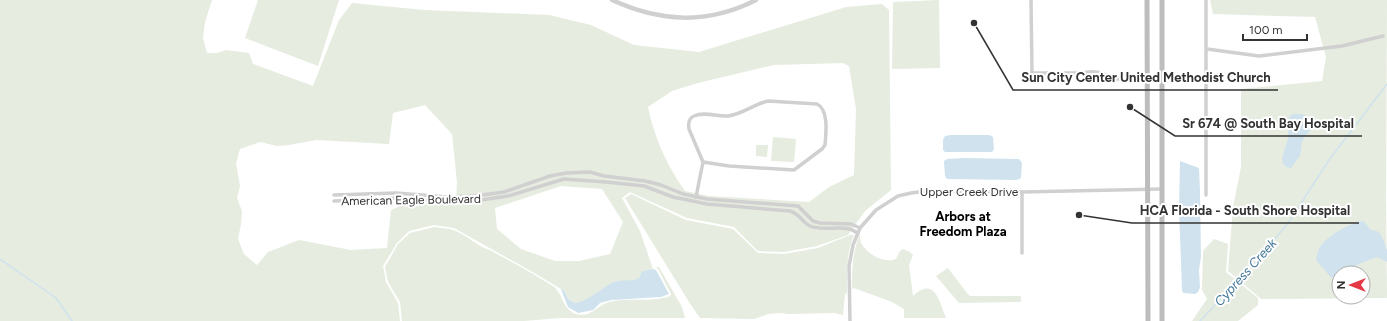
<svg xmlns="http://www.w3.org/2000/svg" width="1387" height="321" font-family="Figtree,sans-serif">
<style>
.green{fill:#e6ecdf;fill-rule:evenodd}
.water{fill:#cfe2ee}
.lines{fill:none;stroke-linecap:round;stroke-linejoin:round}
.stream{stroke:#cfe2ee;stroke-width:1.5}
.minor{stroke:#d0d0d0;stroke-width:3.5}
.tertiary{stroke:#d0d0d0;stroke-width:4.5}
.secondary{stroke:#bdbdbd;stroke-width:5}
.labels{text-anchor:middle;stroke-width:4;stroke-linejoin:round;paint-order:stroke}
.street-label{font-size:12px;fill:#333;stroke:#fff}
.neighbourhood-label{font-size:13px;font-weight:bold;fill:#000;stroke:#fff}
.water-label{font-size:13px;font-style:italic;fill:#3f7597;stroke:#fff}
.leader{fill:none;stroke:#333;stroke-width:1.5}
.callout-dot{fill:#333;stroke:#fff;stroke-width:1.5}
.callout-label{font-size:13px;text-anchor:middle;font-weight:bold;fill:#333;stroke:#fff;stroke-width:4;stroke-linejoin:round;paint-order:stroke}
</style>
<rect width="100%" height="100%" fill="#fff"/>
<!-- green -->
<g class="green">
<path d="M0,0h212l-7,22 -2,16 4,15h10l9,-3 23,3 4,11 60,22 26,-66 13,-17 72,7 125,5 42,10 43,20 65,7 147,-45 36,-3 7,6 2,180 -26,21 -17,24 -31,11 -33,6 -26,-1 -24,-24 -47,-9 -57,-26 -8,6 18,33 13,38 -11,2 -3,7 -6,3 -18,1 -29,18 -11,3 -7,-4 -4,-9 -3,-1 -25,-15 -82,-46 -20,-3 -25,6 -12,12 -14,23 3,16 12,21 2,18h-400zM843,63l6,3 7,43 -2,66 -25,12 -20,15 -100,-6 -24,-5c-18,-25 -31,-54 -37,-84l24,-16 26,-8 76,-18zM425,105l27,29 5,48 -1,22 -49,-1 -16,7 -4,38 -36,2 -52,-10 -31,12 -11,13 -13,-11 -6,-15 3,-15 1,-13 -5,-13 3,-12 -4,-23 4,-14 20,-7 17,4 12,-1 27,-5 73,4 4,-31zM561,186l41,3 21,33 -13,32 -31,7h-24l-34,-12 -24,-20 -2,-21z"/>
<path d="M258,0h81l-21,66 -73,-28z"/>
<path d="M939,0l1,68 -48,1 1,-67z"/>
<path d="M1210,0h177l-1,198 1,100 -126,1 -33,-28 5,-64 8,-40v-78l81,-8 4,-24 -11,-40 -102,-3zM1339,273h24v24h-24z"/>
<path d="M773,137l23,2 -2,23 -23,-1z"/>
<path d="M756,145h12l-1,12 -11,-1z"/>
<path d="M631,194l55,26 47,9 25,24 26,1 34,-6 32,-13h4c-8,19 -7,37 -7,58l-2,1 -2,21 -8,-2 -47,1 -6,-1 -14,1 -14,5 -54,-1 -11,-16 -64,-104z"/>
<path d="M434,227c6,1 13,1 19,3 13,4 25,17 37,20 17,10 36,19 53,30 4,3 10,5 13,9 7,8 8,21 20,25 13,5 22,-9 33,-12 20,-5 42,1 61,-6l1,-2 -13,-25 -3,-2h4l23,40 3,11h-125l-36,3h-122l-2,-19 -12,-20 -3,-15 13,-23 12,-11z"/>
<path d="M860,234c0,2 0,6 1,9 6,11 23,21 35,16l4,-8 3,-2 7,3 3,3 -4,10 4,31c22,-20 26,5 33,22h-42v-9l-12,-7 -38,-14 -2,1c0,-19 0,-37 8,-55z"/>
<path d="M1214,239l14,5 -2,28 32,26v7l-20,16h-46l15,-22 -5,-9 1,-39z"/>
<path d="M948,268l19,25 3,3h51v6l-62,1 -23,-27z"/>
</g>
<!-- water -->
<g class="water">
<path d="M1293,114h9l7,3 2,5v7l-9,12 -2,15 -9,12 -5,-1 -3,-4 -1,-5 6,-19 1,-22z"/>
<path d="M951,135h38l4,2 1,12 -2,3h-47l-2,-2v-10l2,-4z"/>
<path d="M964,158l55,1 3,4 -1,15 -4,2 -70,-1 -2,-3 -1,-15 3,-2z"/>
<path d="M1180,161l19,7 1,24 1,65 -2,13 1,17 -2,5 -3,2 -12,-1 -1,-3 -3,-81z"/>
<path d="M1363,221l8,9 6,1 4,4 6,15v12l-10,-5 -18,7 -16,9h-4v3c-8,6 -11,-3 -16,-8 -3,-3 -5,-5 -7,-8 1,-7 3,-13 8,-18 8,-8 28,-20 39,-21z"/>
<path d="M653,269l3,1 13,24 -8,3 -50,3 -11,3 -7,7 -15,3 -10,-6 -7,-18 3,1 4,9 7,4c18,-4 24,-14 39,-21 8,-3 17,0 25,-4l3,-7z"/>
</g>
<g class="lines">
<!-- stream -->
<g class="stream">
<path d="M0,259l56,39 16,23"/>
<path d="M1200,321l54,-57 35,-42 40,-62 58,-76"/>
</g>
<!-- minor -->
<g class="minor">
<path d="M1031,0l1,73h51c12,-3 21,-1 30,6l-9,2 -21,-8"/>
<path d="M1207,49l52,7 83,-10 41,-10"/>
<path d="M1113,79h48"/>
<path d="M1022,192v61"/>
<path d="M334,195l62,-2 51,4 28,-1 29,-4 46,-16 16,-3 24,-1 14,4 41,5 16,4 22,9 24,5 91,7 15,15 7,2 31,1 9,4"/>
<path d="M1206,195v-195"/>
<path d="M696,197l7,-35 -14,-33c-1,-6 0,-11 5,-13 10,-5 23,1 34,0 15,-2 26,-12 40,-15l49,3c12,6 9,29 8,41l-3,4 -28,21 -65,-4 -26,-4"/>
<path d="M334,201l62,-3 51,4 34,-2 27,-4 56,-17 42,3 38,4 29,11 34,7 83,7c12,4 11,11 20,15 10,5 28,0 39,3 3,0 6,3 9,4"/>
<path d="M850,321l-1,-55 4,-21 7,-17 16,-18 22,-14 13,-3 16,-2 95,1 140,-3"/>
</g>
<!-- tertiary -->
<path class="tertiary" d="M612,0c48,22 95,25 144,0"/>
<!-- secondary -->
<g class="secondary">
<path d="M1147,0l1,321"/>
<path d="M1162,0v321"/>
</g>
</g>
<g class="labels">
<!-- street labels -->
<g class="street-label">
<text x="969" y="196">Upper Creek Drive</text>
<text transform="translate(411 200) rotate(-1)" y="4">American Eagle Boulevard</text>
</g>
<!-- neighbourhood labels -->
<g class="neighbourhood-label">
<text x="963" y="221">Arbors at<tspan x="963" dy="15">Freedom Plaza</tspan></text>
</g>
<!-- water labels -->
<g class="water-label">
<text transform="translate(1245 272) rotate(-48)" y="5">Cypress Creek</text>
</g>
</g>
<!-- callouts -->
<path class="leader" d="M974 23L1013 90H1278M1130 107L1175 136H1362M1079 215L1132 223H1359"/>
<g class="callout-dot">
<circle cx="974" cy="23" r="4"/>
<circle cx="1130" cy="107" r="4"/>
<circle cx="1079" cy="215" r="4"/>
</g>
<g class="callout-label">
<text x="1146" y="82">Sun City Center United Methodist Church</text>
<text x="1268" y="128">Sr 674 @ South Bay Hospital</text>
<text x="1245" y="215">HCA Florida - South Shore Hospital</text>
</g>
<!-- north arrow -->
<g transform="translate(1351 285) rotate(270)"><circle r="19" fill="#ffffff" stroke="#adadad"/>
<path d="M0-3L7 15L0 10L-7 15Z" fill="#e63946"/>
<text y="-6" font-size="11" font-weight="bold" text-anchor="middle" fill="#333333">N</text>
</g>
<!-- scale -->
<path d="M1243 34v6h64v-6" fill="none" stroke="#333333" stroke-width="2"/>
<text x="1249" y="34" font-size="12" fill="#333333" stroke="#ffffff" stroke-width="3" paint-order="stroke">100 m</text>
</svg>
